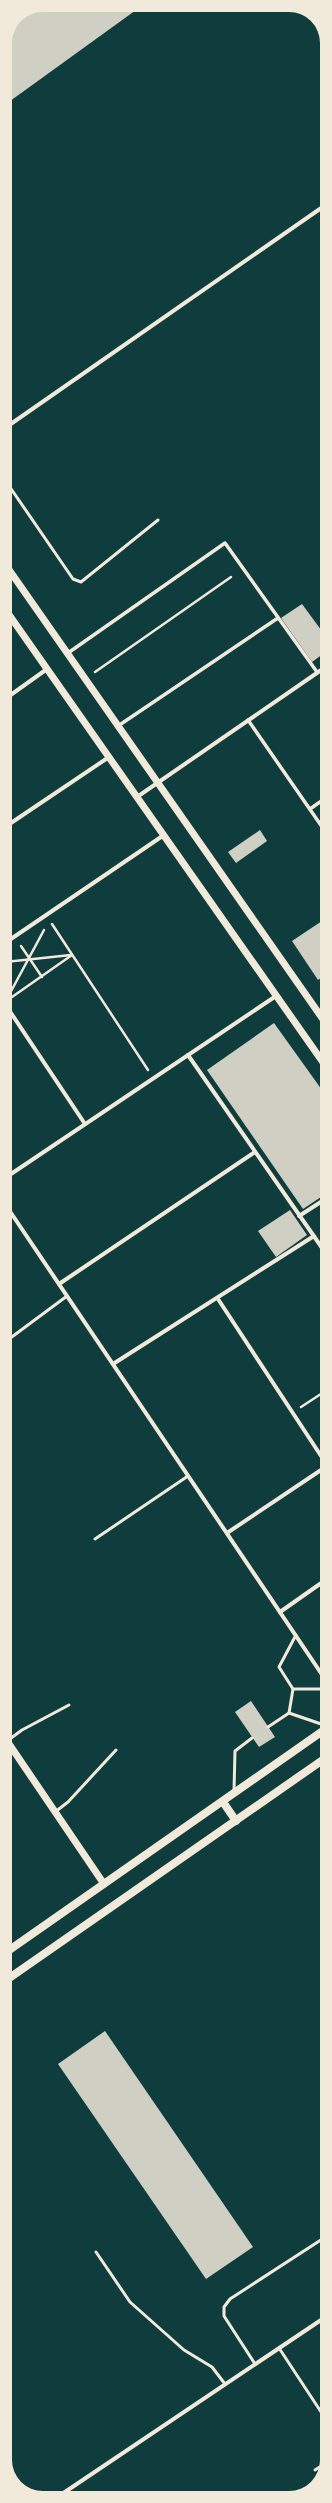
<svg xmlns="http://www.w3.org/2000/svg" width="332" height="2503" font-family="'Nunito Sans',sans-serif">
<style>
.building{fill:#cfcfc3}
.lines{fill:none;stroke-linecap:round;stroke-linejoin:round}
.path{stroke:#f1e9da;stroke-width:2.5}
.service{stroke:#f1e9da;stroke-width:3}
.pedestrian{stroke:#f1e9da;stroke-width:3.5}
.minor{stroke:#f1e9da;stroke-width:4}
.tertiary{stroke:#f1e9da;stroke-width:7}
.secondary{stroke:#f1e9da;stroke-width:8}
</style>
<rect width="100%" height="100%" fill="#0f3d3e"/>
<!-- building -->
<g class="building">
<path d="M43,5h100l-137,99 -1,-61 11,-27z"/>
<path d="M302,604l25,34v13l-15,11 -31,-44z"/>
<path d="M260,830l7,11 -31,22 -8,-11z"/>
<path d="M325,919l2,55 -9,6 -26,-39z"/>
<path d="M274,1023l53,74v96l-24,16 -96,-139z"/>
<path d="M290,1210l17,25 -31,22 -18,-26z"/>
<path d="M251,1701l24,36 -16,10 -24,-35z"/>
<path d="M105,2031l148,216 -47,32 -148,-215z"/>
</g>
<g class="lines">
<!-- path -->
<g class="path">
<path d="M95,672l136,-95"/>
<path d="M52,924l96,146"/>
<path d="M21,946l21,31"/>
<path d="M5,962l66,-7"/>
<path d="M9,995l35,-65"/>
<path d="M12,997l60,-42"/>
<path d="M301,1407l26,-17"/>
</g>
<!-- service -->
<g class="service">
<path d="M5,115l3,5"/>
<path d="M5,480l68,99 8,3 77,-62"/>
<path d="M5,1342l62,-46"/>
<path d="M95,1539l93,-63"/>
<path d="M296,1635l-17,32 14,22h34"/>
<path d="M289,1713l4,-24"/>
<path d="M268,1727l21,-14 38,13"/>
<path d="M7,1741l15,-11 47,-25"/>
<path d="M234,1791l1,-40 17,-13"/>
<path d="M55,1812l13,-10 48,-52"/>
<path d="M96,2252l34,50 54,48 28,17 13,17"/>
<path d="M279,2348l48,73"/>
<path d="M255,2364l-31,-48v-9l6,-8 97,-63"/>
<path d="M315,2470l11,-7"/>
</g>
<!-- pedestrian -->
<g class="pedestrian">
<path d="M68,653l157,-110 92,129"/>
<path d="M248,720l79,114"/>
<path d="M118,726l160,-108"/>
<path d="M310,809l17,-12"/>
</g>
<!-- minor -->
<g class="minor">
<path d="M5,428l322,-224"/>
<path d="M5,699l42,-30"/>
<path d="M137,797l190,-131"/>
<path d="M5,827l104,-70"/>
<path d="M5,943l159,-108"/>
<path d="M5,1004l80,120"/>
<path d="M188,1055l139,200"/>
<path d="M5,1178l271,-182"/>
<path d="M5,1204l322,478"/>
<path d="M299,1216l28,-18"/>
<path d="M59,1284l196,-132"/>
<path d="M218,1299l109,166"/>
<path d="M113,1364l201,-128"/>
<path d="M227,1533l100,-67"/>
<path d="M280,1612l47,-33"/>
<path d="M56,2498l271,-182"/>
</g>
<!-- tertiary -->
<g class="tertiary">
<path d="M5,564l322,461"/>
<path d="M5,609l322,459"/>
<path d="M5,1738l99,146"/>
</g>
<!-- secondary -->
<g class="secondary">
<path d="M223,1802l13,19"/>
<path d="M5,1953l322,-225"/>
<path d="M5,1981l322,-224"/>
</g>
</g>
<!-- crop -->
<path d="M0 0H332V2503H0ZM43 12H289A31 31 0 0 1 320 43V2460A31 31 0 0 1 289 2491H43A31 31 0 0 1 12 2460V43A31 31 0 0 1 43 12Z" fill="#f1e9da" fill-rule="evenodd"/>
</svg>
